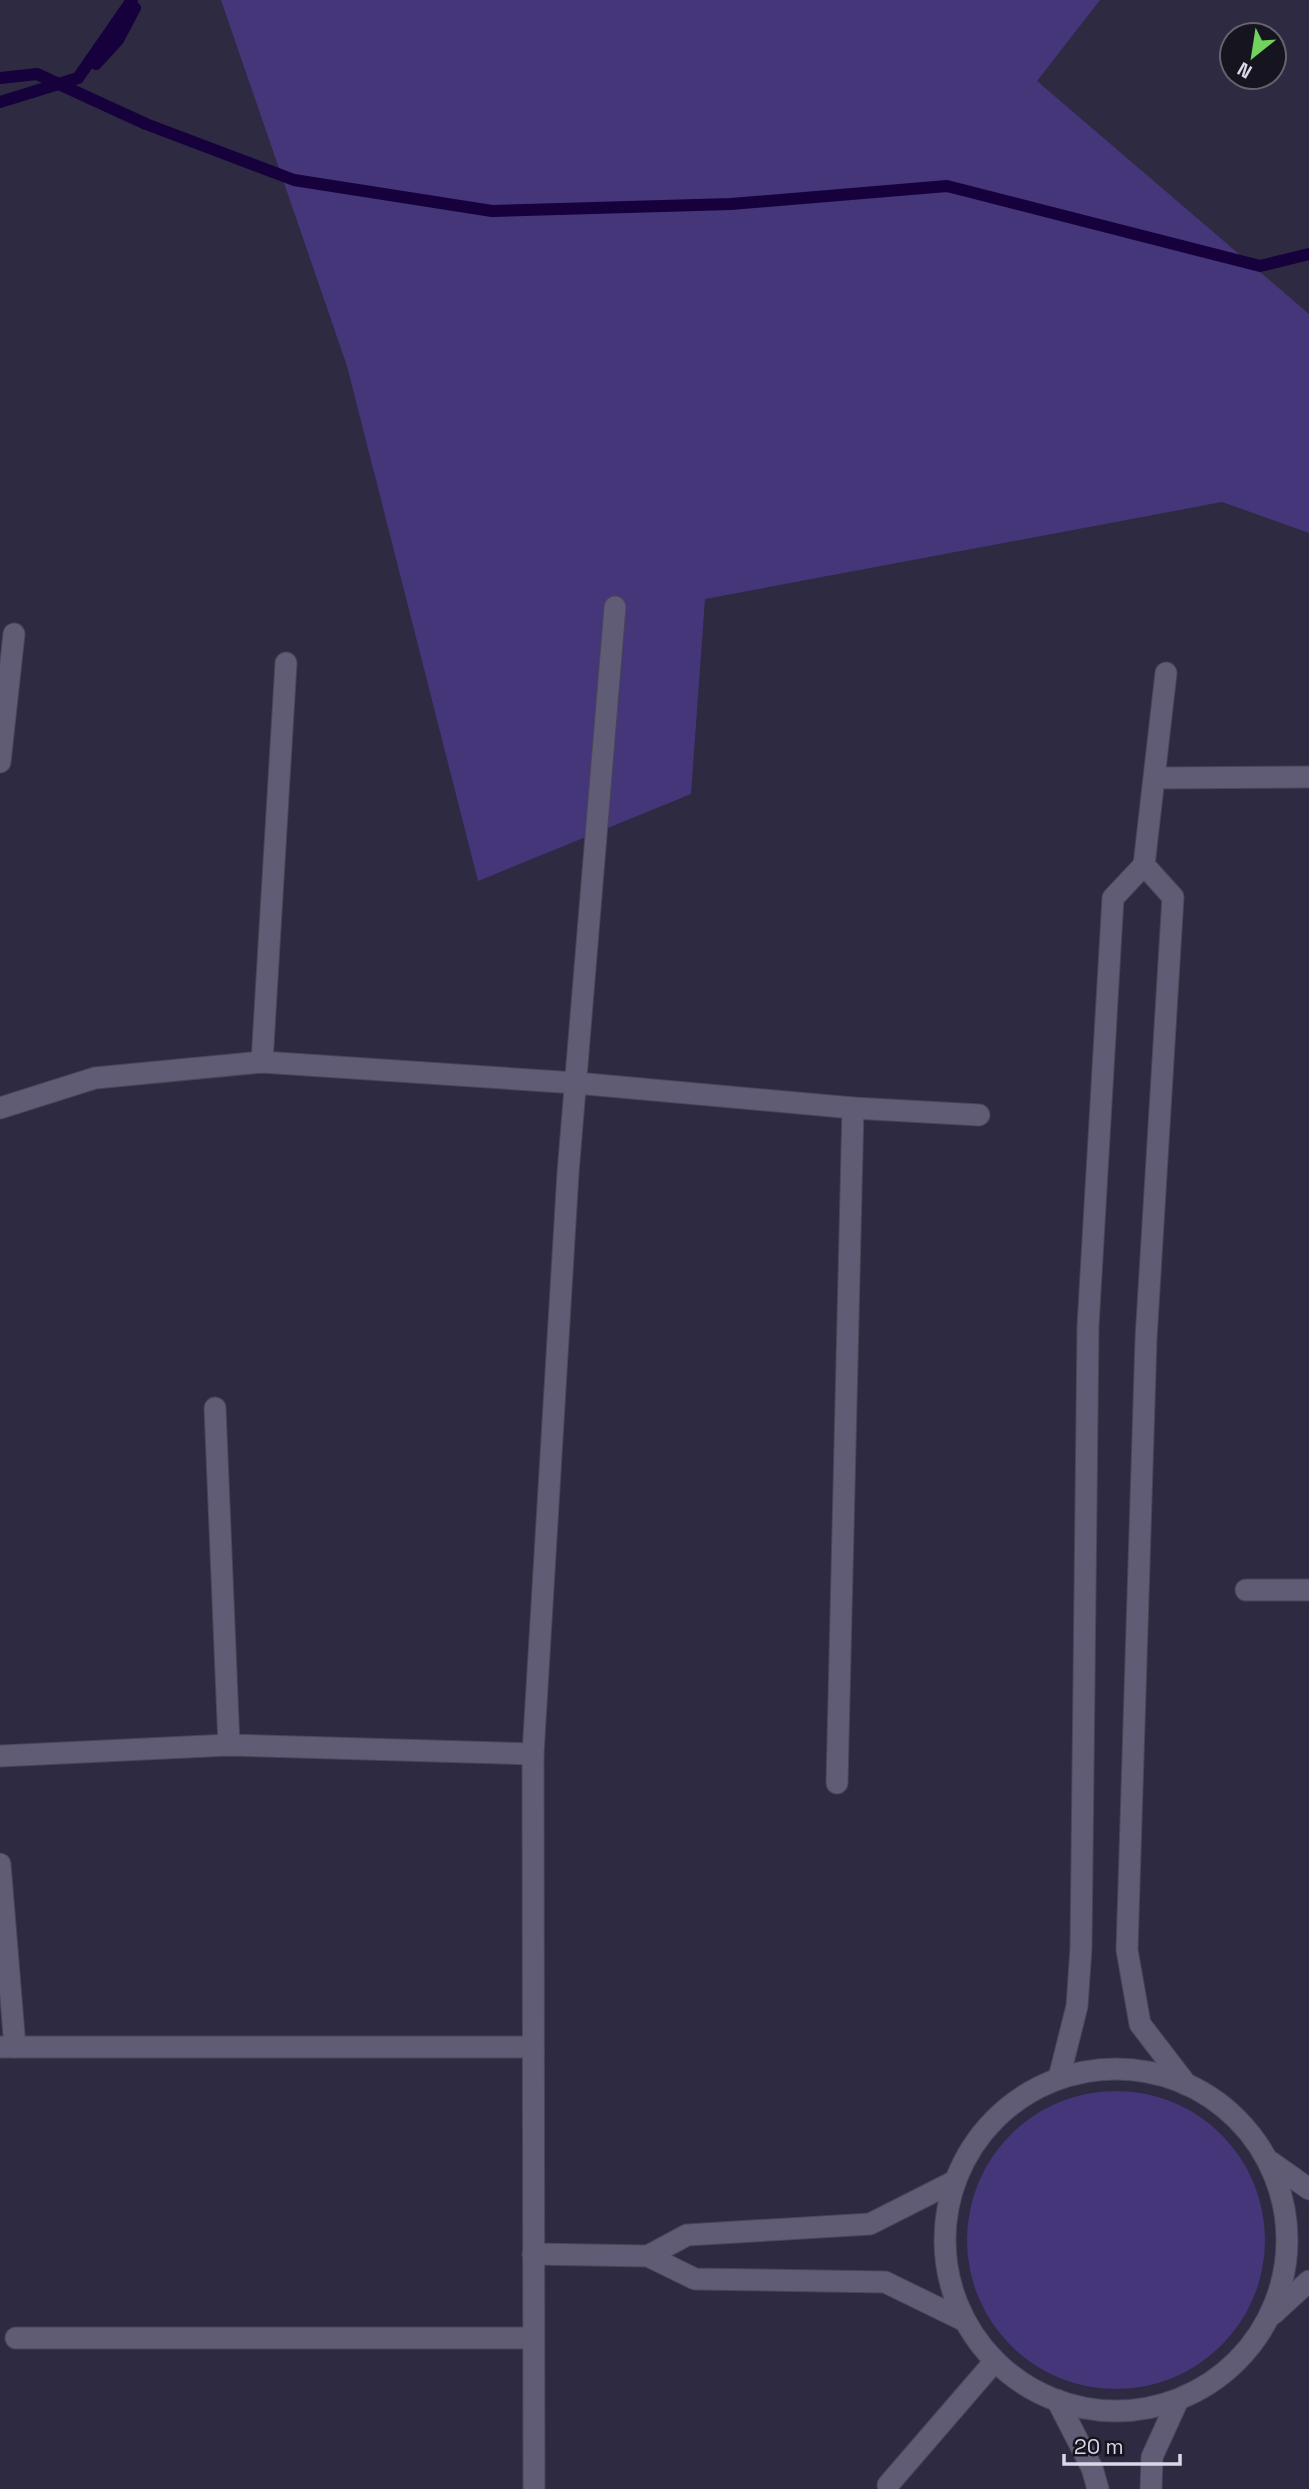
<svg xmlns="http://www.w3.org/2000/svg" width="1309" height="2489" font-family="'Space Grotesk',sans-serif">
<style>
.green{fill:#453679}
.lines{fill:none;stroke-linecap:round;stroke-linejoin:round}
.stream{stroke:#17013d;stroke-width:12}
.street-casing{stroke:#494659;stroke-width:23}
.street{stroke:#605c75;stroke-width:21}
</style>
<rect width="100%" height="100%" fill="#2e2a41"/>
<!-- green -->
<g class="green">
<path d="M221,0h879l-63,81 272,233v219l-87,-31 -517,97 -14,195 -213,87 -131,-515z"/>
<circle cx="1116" cy="2240" r="149"/>
</g>
<g class="lines">
<!-- stream -->
<g class="stream">
<path d="M96,64l22,-24 17,-32"/>
<path d="M0,78l37,-4 109,50 148,56 198,31 239,-7 216,-18 313,80 49,-12"/>
<path d="M0,102l78,-24 54,-78"/>
</g>
<defs>
<g id="street">
<path d="M0,762l14,-128"/>
<path d="M1155,778l154,-1"/>
<path d="M1144,865l29,32 -27,442 -19,611 13,74 46,60"/>
<path d="M262,1062l24,-399"/>
<path d="M0,1108l95,-30 167,-16 314,21 277,25 126,7"/>
<path d="M215,1408l14,337"/>
<path d="M1246,1590h63"/>
<path d="M0,1756l229,-11 304,9"/>
<path d="M837,1783l16,-675"/>
<path d="M0,1864l15,183"/>
<path d="M0,2047h532"/>
<circle cx="1116" cy="2240" r="171"/>
<path d="M1059,2078l18,-72 4,-58 7,-622 25,-428 31,-33 22,-192"/>
<path d="M1271,2162l38,27"/>
<path d="M533,2254l115,2 47,23 190,3 80,39"/>
<path d="M648,2256l39,-21 183,-11 85,-43"/>
<path d="M1273,2314l36,-33"/>
<path d="M16,2338h516"/>
<path d="M1057,2400l35,68 6,21"/>
<path d="M888,2485l107,-124"/>
<path d="M534,2489l-1,-735 35,-581 47,-566"/>
<path d="M1151,2489l1,-32 26,-57"/>
</g>
</defs>
<!-- street casing -->
<use href="#street" class="street-casing"/>
<!-- street -->
<use href="#street" class="street"/>
</g>
<!-- north arrow -->
<g transform="translate(1253 56) rotate(210)"><circle r="33" fill="#16151f" stroke="#64636f" stroke-width="2"/>
<path d="M0-5L12 26L0 18L-12 26Z" fill="#71d35e"/>
<text y="-10" font-size="19" font-weight="bold" text-anchor="middle" fill="#dad8e7">N</text>
</g>
<!-- scale -->
<path d="M1064 2454v10h116v-10" fill="none" stroke="#dad8e7" stroke-width="3.5"/>
<text x="1074" y="2454" font-size="21" fill="#dad8e7" stroke="#16151f" stroke-width="5" paint-order="stroke">20 m</text>
</svg>
